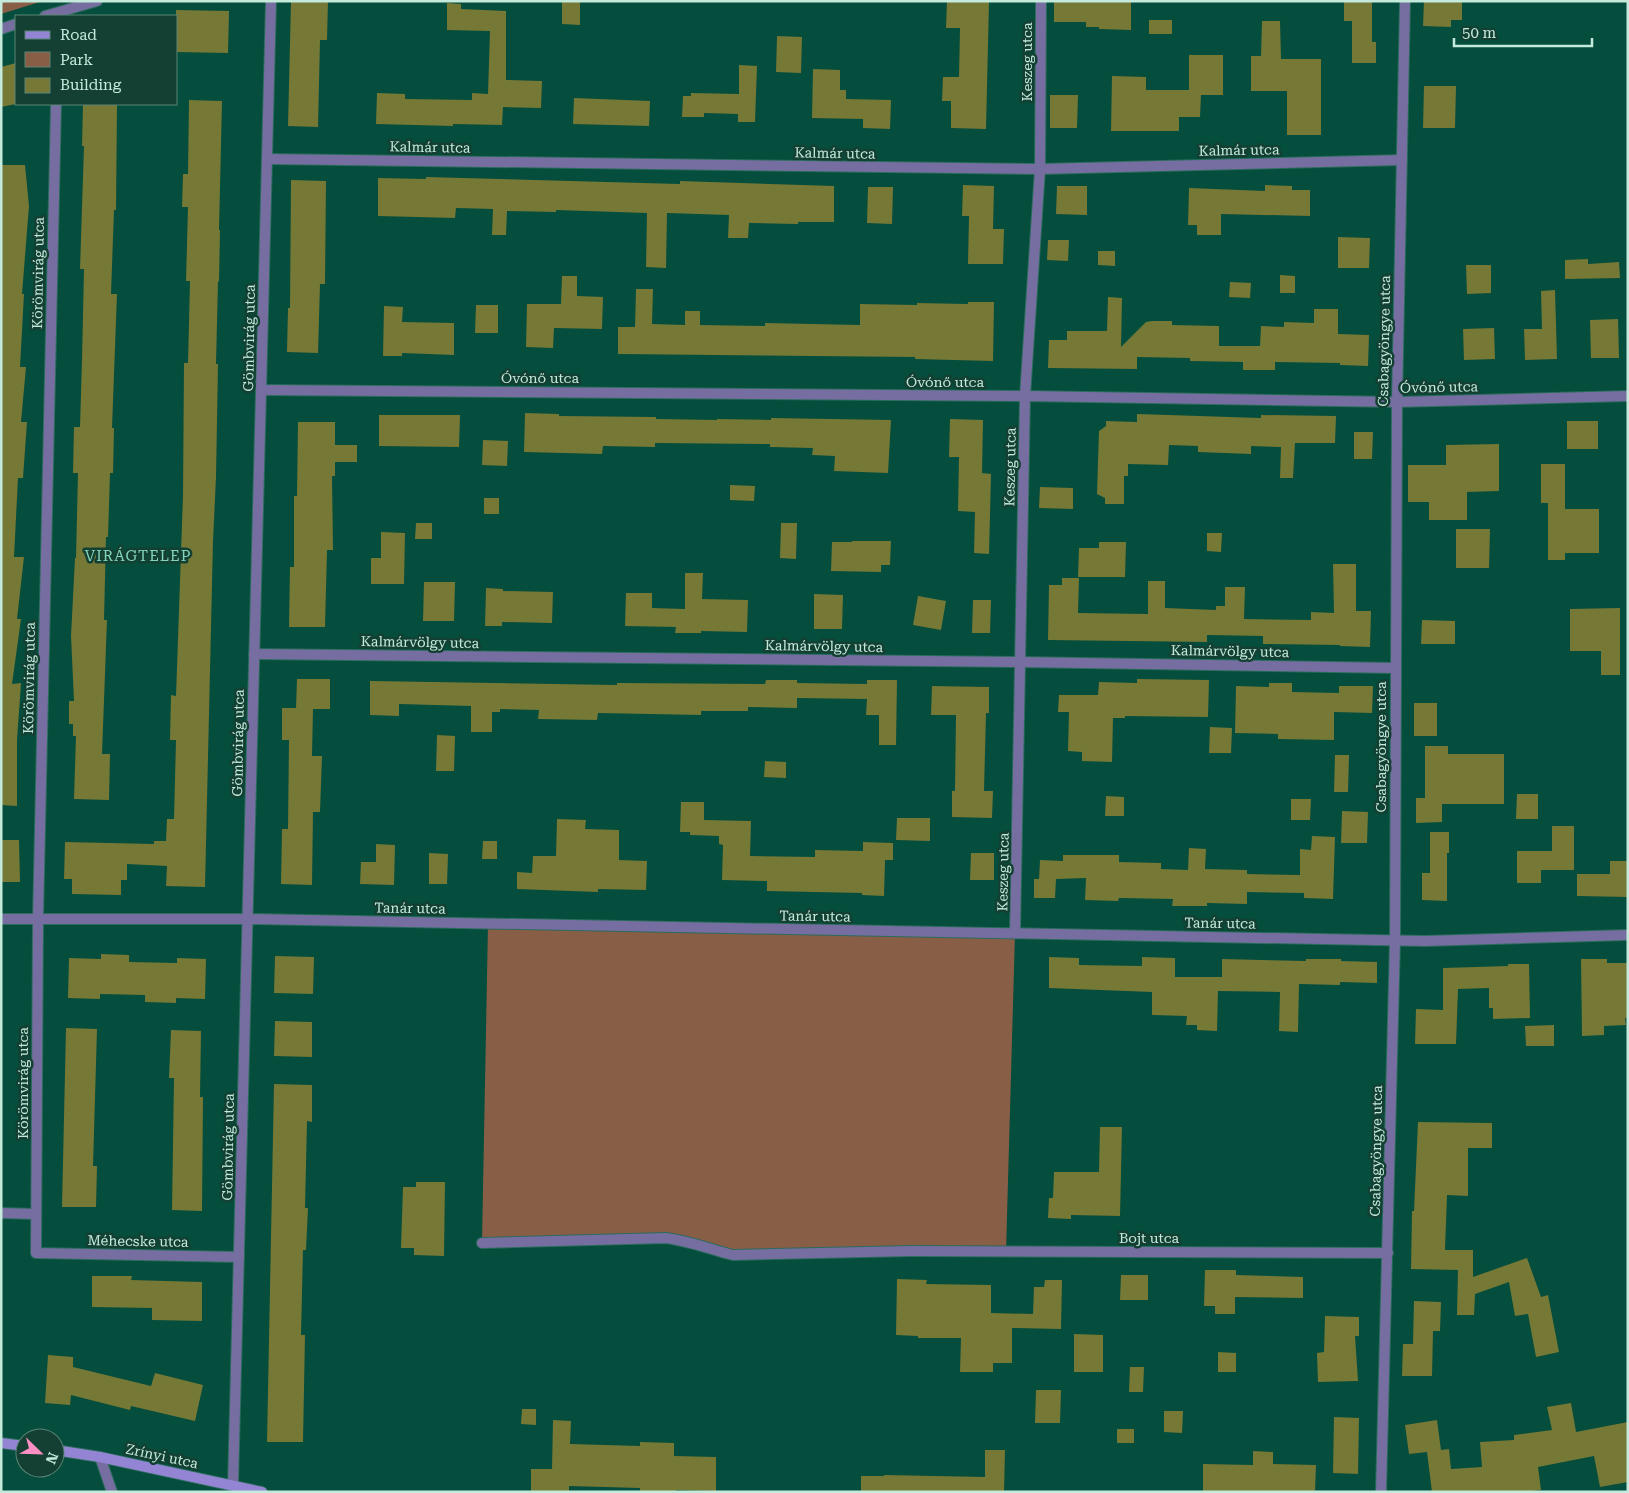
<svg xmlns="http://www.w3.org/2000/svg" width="1629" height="1493" font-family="'Roboto Serif',serif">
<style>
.green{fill:#895e46}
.building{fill:#767835}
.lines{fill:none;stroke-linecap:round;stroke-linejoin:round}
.lane-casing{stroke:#2b6c5c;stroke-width:12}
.street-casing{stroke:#2b6c5c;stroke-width:12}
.secondary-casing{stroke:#2b6c5c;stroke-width:12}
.lane{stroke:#766ea0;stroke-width:10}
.street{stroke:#766ea0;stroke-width:10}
.secondary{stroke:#9385d4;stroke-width:10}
.labels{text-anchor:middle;stroke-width:5;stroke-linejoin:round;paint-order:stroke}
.street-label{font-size:14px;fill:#c4eadc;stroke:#144033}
.neighbourhood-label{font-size:15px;letter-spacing:1px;fill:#83d5b9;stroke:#144033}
</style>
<rect width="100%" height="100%" fill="#054d3c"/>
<!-- green -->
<g class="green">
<path d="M1,1h42l-42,13z"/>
<path d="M488,924l527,9 -9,319 -273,3 -48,-15 -203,3z"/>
</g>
<!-- building -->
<g class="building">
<path d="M291,1h37l-1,39h-7l-2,87 -30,-1z"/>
<path d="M562,1h18v24l-18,-1z"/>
<path d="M947,1l42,1 -3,127 -35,-1v-27h-9l1,-24h16l1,-49h-14z"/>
<path d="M1054,1h77v29l-32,-1v-2h-13v-5h-32z"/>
<path d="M1344,1h28v41h4v21h-24v-42h-8z"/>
<path d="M1424,1h38v19h-11v7l-28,-1z"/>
<path d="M447,3l14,1v5l45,2v69l36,1 -1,27 -38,-1 -1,18 -49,-1v2l-77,-2 1,-31 28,1v5l67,1v-7l16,1 2,-63 -43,-1z"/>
<path d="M176,10l53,1 -1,42 -52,-1z"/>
<rect x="1149" y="20" width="23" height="14"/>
<path d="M1262,21h18l1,38h40v76h-34v-44h-36v-35h10z"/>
<path d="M777,36l25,1 -1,36 -25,-1z"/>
<path d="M1189,55h34v40h-22l-1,22h-21v14h-68l1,-55 34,1v13h43z"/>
<path d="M16,63v41l-15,3v-40z"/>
<path d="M739,65l18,1 -2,56h-17v-8l-34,-1v4h-22l1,-21h8v-3l48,1z"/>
<path d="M813,69l27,1v20h6v9l45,1 -1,29 -27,-1v-9l-51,-1z"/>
<path d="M1424,86h32l-1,42h-32z"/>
<path d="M1050,95h28l-1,33h-27z"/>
<path d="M574,98l76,3 -1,25 -76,-2z"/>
<path d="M189,100l33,1 -3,129h1l-1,52 -1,-1 -2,83h2l-2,113 -3,64 -8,346 -39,-1 1,-20 -40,-2v16h-6v15l-49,-1v-15h-8l1,-37 89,2v-3h12l1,-22h7l2,-79h-6l1,-45 5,1 7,-201 1,-132h4l2,-82h-4l2,-74h-6l1,-33h5z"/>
<path d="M83,104h34l-1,106h-2l-3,84h6l-5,134h2l-1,45h-3l-2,64h-2l-2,83h3l-5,134h8l-1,46 -35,-1 2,-63h-3v-12h-4v-23h5l-3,-65 4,-78h1l2,-85h-5l1,-46h6l2,-67 2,-91h-4l4,-123h-2z"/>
<path d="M1,165h24l4,41 -7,88h2l-4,73h6l-5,55h6l-4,56h-5l-4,79h10l-7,62h4l-9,65 9,-1 -4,57v66l-16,-1z"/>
<path d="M426,177l181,5 73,2v-3l154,5v36h-36v2l-49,-1 -1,15h-20l1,-23 -62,-2 -1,55 -20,-1 1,-54 -91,-3v2l-49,-1 -1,24h-14l1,-26 -37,-1 -1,10 -77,-2v-38l48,1z"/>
<path d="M291,180l35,1 -1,103h-5l-2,69 -31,-1 1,-44h2z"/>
<path d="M963,185l31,1 -1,43h11l-1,35h-35l1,-48h-7z"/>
<path d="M1265,185l27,1v4h18v26l-89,-2v21h-24v-10h-9l1,-37 76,3z"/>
<path d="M1057,186h30v29l-31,-1z"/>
<path d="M868,187h25l-1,37 -25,-1z"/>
<path d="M1338,237l32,1 -1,30h-31z"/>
<path d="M1048,240h21l-1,21 -21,-1z"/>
<path d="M1098,251h17v15l-17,-1z"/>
<path d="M1588,259v5l31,-2 1,16 -55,1v-19z"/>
<path d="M1466,265h25v28l-24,1z"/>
<path d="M1280,275l15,1v17h-15z"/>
<path d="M562,276h15v20l26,1 -1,32 -48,-1 -1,20 -27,-1 1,-43h34z"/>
<path d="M1230,282l21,1 -1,15 -21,-1z"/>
<path d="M636,289h17l-1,35 33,1v-14h15v14l65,1v-3l95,2v-21l57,1v-2l51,1v-2h26l-1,59 -78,-2v-2l-297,-3v-27h17z"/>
<path d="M1555,290l2,69 -32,1 -1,-31h18l-1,-38z"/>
<path d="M1108,297l14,1 -1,49 25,-25 6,-1h20v4l47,1v20h41l1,-20 23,1v-5l30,1v-14h24v25l31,1 -1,31 -28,-1v-2l-65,-1v8h-32v-8l-53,-1v-3l-53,-1v12l-89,-1 1,-28h18v-9h40z"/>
<path d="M476,305h22v28h-23z"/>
<path d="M384,306l19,1 -1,15 52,1v32l-52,-2v3h-19z"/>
<path d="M1618,319l1,39h-28l-1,-38z"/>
<path d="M1494,328l1,31 -31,1 -1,-31z"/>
<path d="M525,413l34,1v2l97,1v2l61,1v-1l54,1v-2l120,2 -3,53 -54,-2 1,-15 -23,-1 1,-7 -43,-1v-3l-115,-1v4l-52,-1 -1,8 -78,-2z"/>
<path d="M1137,414l124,4v-3l75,1 -1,27h-40l-2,35h-13l1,-31 -30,-1v8l-53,-2v-6l-29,-1 -1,20 -40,-1v12h-4v28h-19v-6l-8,-4 2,-63 7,-5v-5l31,1z"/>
<path d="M379,415h81l-1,32 -80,-1z"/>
<path d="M950,419l33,1 -1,53 9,1 -2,80 -15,-1 1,-41 -17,-1 1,-54h-10z"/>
<rect x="1567" y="421" width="31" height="28"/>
<path d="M298,422h37v23h22v17h-22v14h-3l1,74h-6l-2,77h-36l1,-60h4v-71h3z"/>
<path d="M1354,432h19l-1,27h-18z"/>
<path d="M483,440l25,1 -1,25 -25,-1z"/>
<path d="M1499,444v47l-32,1v28h-38v-18h-21v-37h38v-20z"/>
<path d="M1541,464h24v45h34v44h-34v7h-17v-57h-7z"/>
<path d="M730,485l25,1 -1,15 -24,-1z"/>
<path d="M1040,487l33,1v21l-34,-1z"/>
<rect x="484" y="498" width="15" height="16"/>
<path d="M416,523h16v16h-17z"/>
<path d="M781,523h16l-1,36 -16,-1z"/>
<path d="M1456,529h34l-1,39h-33z"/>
<path d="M381,532l24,1 -1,51h-33v-26h10z"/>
<path d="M1207,533h15l-1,19 -14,-1z"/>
<path d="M852,541h39l-1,24h-9v7l-50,-1 1,-29h20z"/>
<path d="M1099,542h27l-1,35h-47l1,-29h20z"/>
<path d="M1333,564h23v47h15l-1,36 -30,-1v-1l-77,-1v-8l-56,-1v7l-159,-2 1,-55h13v-7h17l-1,35 70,1v-33h17v27l51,2v-4h9v-19h20l-1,32 67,1v-8l23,1z"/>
<path d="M685,573h18l-1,26 46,1 -1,32 -46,-1v2h-26l1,-6 -51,-1 1,-33h26v15l33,1z"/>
<path d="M424,582h31l-1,39h-31z"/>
<path d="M486,588l17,1v2l50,1 -1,31 -50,-1v4h-17z"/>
<path d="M814,594l29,1 -1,34h-28z"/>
<path d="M918,596l28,5 -5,29 -28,-5z"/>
<path d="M973,600h18l-1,33h-18z"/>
<path d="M1620,608v67h-19v-24h-31v-42z"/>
<path d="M1422,620l33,1v23h-34z"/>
<path d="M297,679h33v30h-17l-1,47h10l-2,56h-7l-1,73 -31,-1 1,-55h6l1,-89h-7v-32h14z"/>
<path d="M1137,679l72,1 -1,37 -83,-1v2h-12l-1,44 -30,-1v-9l-14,-1 1,-39h-11l1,-17h39l1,-13 38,1z"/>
<path d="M766,680h31v3l70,1v-4h30l-1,65h-17v-30h-13l1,-16 -70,-1v10l-49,-1v4h-47v4l-103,-2 -1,7 -59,-1 1,-9 -39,-1v3h-8v20h-21v-26l-72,-2v12l-29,-1v-34l247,4v-2l148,1z"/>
<path d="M1269,683h23v9l47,1v-7h34l-1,27 -38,-1v28l-56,-1v-5l-43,-1 1,-47 33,1z"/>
<path d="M932,686l57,1v26h-3l-2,78h9l-1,27 -40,-1v-26h3l1,-76h-25z"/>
<rect x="1414" y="703" width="23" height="33"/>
<path d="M1210,727l22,1 -1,25h-22z"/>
<path d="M437,735l18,1 -1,35h-18z"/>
<path d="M1425,746h23v8h56v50h-62v18l-26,1v-25h9z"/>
<path d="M1335,755h14l-1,37h-14z"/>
<path d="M765,761l21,1v16l-22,-1z"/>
<path d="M1517,794h21v25h-22z"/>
<path d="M1106,796l18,1v19h-19z"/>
<path d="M1291,799h20l-1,21h-19z"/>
<path d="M681,802h23v18l47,1 -1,35 65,1v-7l48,1v-9l30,1v17h-8l-1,36 -22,-1v-2l-95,-2v-10l-45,-1 1,-35 -4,-1v-8l-29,-1v-3h-10z"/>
<path d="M1342,811l26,1 -1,31h-26z"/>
<path d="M897,818h33v23l-34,-1z"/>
<path d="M557,819l29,1 -1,9 34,1v30l28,1 -1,29 -48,-1v3l-81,-3v-17l15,1 1,-17h23z"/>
<path d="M1552,826h22v44h-33v13h-24v-32h35z"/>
<path d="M1430,832h19v21h-2v48l-25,-1v-27h8z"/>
<path d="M1312,836l23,1 -2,62 -29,-1v-5l-57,-1v12l-40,-1v3h-35l1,-7 -54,-1 -1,3 -33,-1 1,-22 -30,1 -1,19h-21v-19h5l1,-19 23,1v-6h56v7l42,1v6l27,1 1,-22 17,1 -1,20 42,1v4l53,1v-26l11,1z"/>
<path d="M1,840h18l1,42h-19z"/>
<path d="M483,841h14v18h-15z"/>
<path d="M376,844l19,1 -1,40 -34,-1 1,-22h15z"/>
<path d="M429,853l19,1 -1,30h-18z"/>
<path d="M971,853h23v27h-24z"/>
<path d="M1610,861h18v36l-51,-1v-22h33z"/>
<path d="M101,954l28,1v7l48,1v-5l29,1 -1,40 -29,-1v5l-31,-1v-7l-45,-1v5l-32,-1 1,-40 32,1z"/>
<path d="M275,956l39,1 -1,37 -39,-1z"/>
<path d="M1049,957l30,1v7l63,1v-9l33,1v19h47v-18l84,2v-2h35v2l36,1v21l-37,-1v3l-41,-1 -1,48 -19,-1 1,-39 -62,-1 -1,40 -20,-1v-5h-11l1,-9 -35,-1v-23l-103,-4z"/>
<path d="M1581,959h26v4h21v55h-3l1,7 -22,1v9l-22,1z"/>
<path d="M1508,964h21l1,54 -37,1v-11h-4v-20l-31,1 -2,55h-41l1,-35 27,1v-42l65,-2z"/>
<path d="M275,1021l37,1v35l-38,-1z"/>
<path d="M1554,1025v21h-28l-1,-20z"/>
<path d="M66,1028l31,1 -4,137h4l-1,41h-34z"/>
<path d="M171,1030l30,1 -1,66h3l-1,114 -30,-1 2,-132h-5z"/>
<path d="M274,1084l38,1v37l-5,-1 -2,87h3l-2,42h-3l-2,85h4l-2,107h-36z"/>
<path d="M1418,1122l74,1v25h-24v48l-21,-1 -2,55h28v27l54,-19 14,39 7,-2 11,57 -23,5 -8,-43 -13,2 -6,-34 -34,12 -1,21h-17l1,-45 -47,-1 1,-58h2z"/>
<path d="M1100,1127h22l-2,89 -49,-1v4l-23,-1 1,-20h4l1,-26h45z"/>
<path d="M416,1182h29l-1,74 -30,-1v-7h-13l2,-61h13z"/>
<path d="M1205,1270h31v5l67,2v21l-68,-1v17h-20v-8h-11z"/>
<path d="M1121,1275h27v25h-28z"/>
<path d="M92,1276h40l-1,4 71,2v39l-50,-1v-12l-60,-1z"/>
<path d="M897,1279l30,1 -1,4 65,1v28l42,1 1,-27h10l1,-7h17l-1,49 -49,-1v35h-19v9h-33l1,-34h-43v-2l-22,-1z"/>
<path d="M1414,1301l27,1 -1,29h-7l-1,45h-30l1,-32h10z"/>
<path d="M1325,1316l34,1v19h-4l3,45 -40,1 -1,-29 7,-1z"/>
<path d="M1074,1334l29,1v37h-29z"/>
<path d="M1218,1352l18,1v19h-18z"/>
<path d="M48,1355l25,2v10l78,19 4,-13 48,12 -8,36 -64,-15 -1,4 -59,-15 -1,10 -25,-2z"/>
<path d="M1130,1367h14l-1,25h-14z"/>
<path d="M1036,1390h25l-1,33h-25z"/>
<path d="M1571,1403l5,29 52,-10v60l-28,5 -6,-31 -56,11 3,23 -17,2h-92l-5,-40 -18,2 -4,-29 32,-5 4,30 8,-1 2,20 31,-2 -2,-25 34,-2v-5l38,-5 -5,-23z"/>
<path d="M522,1409h14v16l-15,-1z"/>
<path d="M1164,1411h19l-1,22 -18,-1z"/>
<path d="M1334,1417l25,1 -1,56 -25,-1z"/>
<path d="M553,1420l18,1 -1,23 70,2v-4l34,1v13l42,1v34l-40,-1v2h-36v-4l-71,-2v6h-38v-23h21z"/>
<rect x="1117" y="1429" width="17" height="14"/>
<path d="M985,1450h20l-1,42h-143v-16h23v-1l101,2z"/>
<path d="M1253,1451l20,1v12l43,1 -1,27h-112v-28l50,1z"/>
</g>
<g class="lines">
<defs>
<path id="lane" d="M482,1243l184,-5c23,3 44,11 67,17l178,-4"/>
<g id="street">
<path d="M45,16l52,-15"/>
<path d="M1,29l15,-5"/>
<path d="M56,104l-18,815 -2,334 203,4"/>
<path d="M267,159l773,10 362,-9"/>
<path d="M262,390l763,6 372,6 231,-6"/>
<path d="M254,654l766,8 375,6"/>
<path d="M1,919h247l1177,22 203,-6"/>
<path d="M1015,933l10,-537 15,-227 1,-168"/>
<path d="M1,1213l34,1"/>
<path d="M911,1251l477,2"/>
<path d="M100,1457l12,35"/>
<path d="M233,1485l38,-1484"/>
<path d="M1381,1492l14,-552 2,-538 8,-401"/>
</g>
<g id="secondary">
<path d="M1,1443l24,3"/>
<path d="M55,1450l45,7 162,35"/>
</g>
</defs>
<!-- lane casing -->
<use href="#lane" class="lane-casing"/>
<!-- street casing -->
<use href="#street" class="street-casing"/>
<!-- secondary casing -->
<use href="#secondary" class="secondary-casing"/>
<!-- lane -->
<use href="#lane" class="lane"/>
<!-- street -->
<use href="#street" class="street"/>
<!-- secondary -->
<use href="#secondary" class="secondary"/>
</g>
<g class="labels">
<!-- street labels -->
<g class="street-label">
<text transform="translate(1027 62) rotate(-90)" y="5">Keszeg utca</text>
<text transform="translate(430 147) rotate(1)" y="5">Kalmár utca</text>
<text transform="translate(1239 150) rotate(-1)" y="5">Kalmár utca</text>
<text transform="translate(835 153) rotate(1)" y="5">Kalmár utca</text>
<text transform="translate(38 273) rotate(-89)" y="5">Körömvirág utca</text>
<text transform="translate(249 338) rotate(-89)" y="5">Gömbvirág utca</text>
<text transform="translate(1384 341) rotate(-89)" y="5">Csabagyöngye utca</text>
<text x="540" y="383">Óvónő utca</text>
<text x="945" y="387">Óvónő utca</text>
<text transform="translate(1439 387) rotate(-1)" y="5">Óvónő utca</text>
<text transform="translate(1010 467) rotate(-89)" y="5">Keszeg utca</text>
<text transform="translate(420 642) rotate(1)" y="5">Kalmárvölgy utca</text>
<text transform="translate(824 646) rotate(1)" y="5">Kalmárvölgy utca</text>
<text transform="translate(1230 651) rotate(1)" y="5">Kalmárvölgy utca</text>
<text transform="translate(29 678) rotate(-89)" y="5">Körömvirág utca</text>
<text transform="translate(238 743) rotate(-89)" y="5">Gömbvirág utca</text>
<text transform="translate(1381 747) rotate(-90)" y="5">Csabagyöngye utca</text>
<text transform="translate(1003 872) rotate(-89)" y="5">Keszeg utca</text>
<text transform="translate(410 908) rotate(1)" y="5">Tanár utca</text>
<text transform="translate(815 916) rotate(1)" y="5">Tanár utca</text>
<text transform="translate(1220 923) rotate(1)" y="5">Tanár utca</text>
<text transform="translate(23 1083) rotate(-90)" y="5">Körömvirág utca</text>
<text transform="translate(228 1147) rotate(-89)" y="5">Gömbvirág utca</text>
<text transform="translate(1376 1151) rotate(-89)" y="5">Csabagyöngye utca</text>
<text x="1149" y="1243">Bojt utca</text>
<text transform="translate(138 1241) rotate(1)" y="5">Méhecske utca</text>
<text transform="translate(162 1456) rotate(12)" y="5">Zrínyi utca</text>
</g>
<!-- neighbourhood labels -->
<g class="neighbourhood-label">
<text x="138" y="561">VIRÁGTELEP</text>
</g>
</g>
<!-- border -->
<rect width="1629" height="1493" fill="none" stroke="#c4eadc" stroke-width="5"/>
<!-- legend -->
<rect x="15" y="15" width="162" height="90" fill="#144033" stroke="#5a8477"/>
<rect x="25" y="31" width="25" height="8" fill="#9385d4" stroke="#5a8477"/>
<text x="60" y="40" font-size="15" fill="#c4eadc">Road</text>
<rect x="25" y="52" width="25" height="15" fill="#895e46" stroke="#5a8477"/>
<text x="60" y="65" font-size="15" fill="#c4eadc">Park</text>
<rect x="25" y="78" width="25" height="15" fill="#767835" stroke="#5a8477"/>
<text x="60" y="90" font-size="15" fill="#c4eadc">Building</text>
<!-- north arrow -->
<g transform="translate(40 1453) rotate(113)"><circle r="24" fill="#144033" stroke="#5a8477"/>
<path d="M0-4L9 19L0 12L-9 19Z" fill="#fc8fc3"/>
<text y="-8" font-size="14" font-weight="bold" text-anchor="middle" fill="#c4eadc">N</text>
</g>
<!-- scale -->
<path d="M1454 38v8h138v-8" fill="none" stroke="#c4eadc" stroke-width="2.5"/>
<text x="1462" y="38" font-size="15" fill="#c4eadc" stroke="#144033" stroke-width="4" paint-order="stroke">50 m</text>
</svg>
